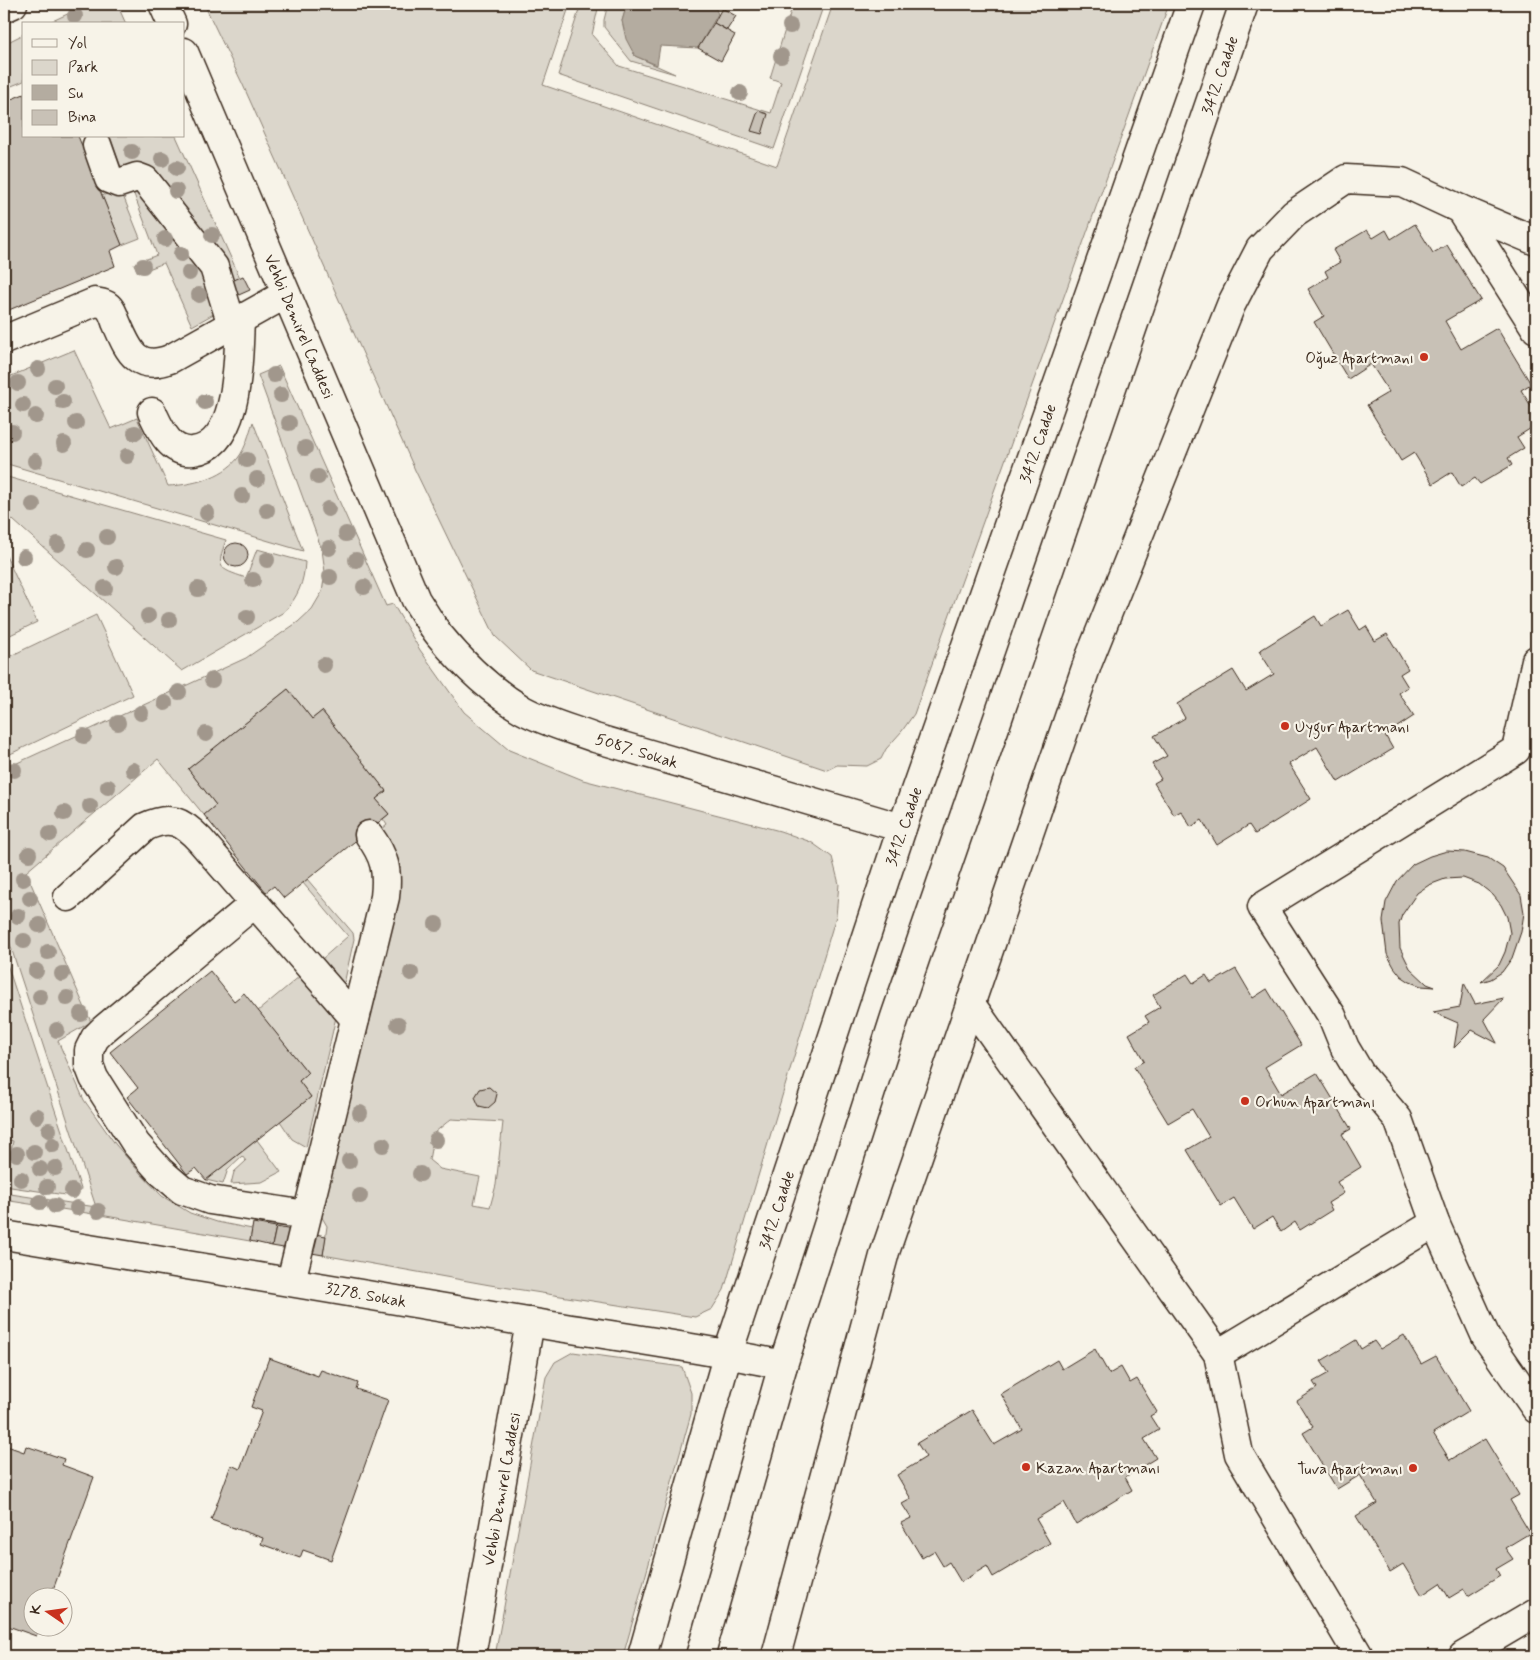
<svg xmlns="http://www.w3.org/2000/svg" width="1540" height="1660" font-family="Mynerve,sans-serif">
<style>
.green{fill:#dbd6cb;stroke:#8b8074;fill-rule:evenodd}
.water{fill:#b4aca0;stroke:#84786c}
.building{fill:#c8c1b6;stroke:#3b2a1e}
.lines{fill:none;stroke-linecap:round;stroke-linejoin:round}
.minor-casing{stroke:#3b2a1e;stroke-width:31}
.minor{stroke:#f7f3e8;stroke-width:28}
.tree{fill:#a1978c}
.poi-dot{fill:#c8321e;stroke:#f7f3e8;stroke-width:2}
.labels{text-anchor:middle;stroke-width:4.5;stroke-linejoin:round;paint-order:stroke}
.street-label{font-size:16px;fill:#3b2a1e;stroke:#f7f3e8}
.poi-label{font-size:16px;fill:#3b2a1e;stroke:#f7f3e8;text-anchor:start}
</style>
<rect width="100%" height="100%" fill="#f7f3e8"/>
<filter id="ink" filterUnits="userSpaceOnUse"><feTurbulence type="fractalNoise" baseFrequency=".02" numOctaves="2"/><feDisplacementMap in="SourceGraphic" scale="10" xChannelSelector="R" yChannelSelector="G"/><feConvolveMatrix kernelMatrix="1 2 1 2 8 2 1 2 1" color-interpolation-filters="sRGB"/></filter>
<g filter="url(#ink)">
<!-- green -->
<g class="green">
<path d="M89,4h28l9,20h-80z"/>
<path d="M204,4h366l-27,81 234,81 56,-162h336l-255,710 -12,17 -16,18 -5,10 -14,7 -30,-1 -10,5 -296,-100 -36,-34 -80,-166 -172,-385z"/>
<path d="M581,4h18l-7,31 27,31 152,47 10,-31 -11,-4 23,-74h31l-50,145 -216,-74z"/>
<path d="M608,4h19l-5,17 13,35 40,18 -44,-13 -27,-34v-7z"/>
<path d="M24,34v47l-20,8v-45z"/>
<path d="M110,136h66l64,142 -6,2 -88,-110h-24z"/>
<path d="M140,186l66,84 13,41 -27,15 -28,-63 -26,10 -4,-9 23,-9 -25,-66z"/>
<path d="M120,188l20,50 -18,7 -20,-49z"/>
<path d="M74,350l37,79 26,-11 31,68c24,-1 54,-8 70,-28 8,-10 11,-25 15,-36l50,129 -299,-88v-84z"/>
<path d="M279,366l107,240 7,-2 27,46 44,62 45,38 74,30 197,51 31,11 21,15 7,27 -3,32 -112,374 -12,19 -17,8 -205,-32 -167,-30 4,-29 -7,-12 80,-327c1,-27 -5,-35 -19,-57l6,-5 -4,-6 6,-5 -13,-15 10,-8 -64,-80 -10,8 -24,-30 -100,80 28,36 -12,10 -46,-56 -132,113 65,150 -33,19 26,59 32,45 25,29 21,22 28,17 27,9 35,7 -2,12 -144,-25 -102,-16v-7l92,14 -92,-281v-157l242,-111 52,-36 14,-13 10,-17 3,-20 -3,-22 -64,-175zM451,1119l52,3 -7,63 -6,22 -16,-3 6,-27 -40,-8 -11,-9 5,-27z"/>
<path d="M4,476l222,64c-10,29 -8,28 20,38l11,-29 48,13c-1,20 -7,35 -21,50l-102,59 -178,-159z"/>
<path d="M6,556l31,66 -33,16v-81z"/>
<path d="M96,615l37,80 -129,62v-98z"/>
<path d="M307,879l46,54 1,6 -10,45 -22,-25 26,-23 -45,-53z"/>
<path d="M4,955l77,234 -3,5 -6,2 -68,-10 9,-45 -9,-2z"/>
<path d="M300,976l36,41 -30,130 -14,-8 -12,-18 31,-24 -12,-16 9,-8 -50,-62z"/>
<path d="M257,1140l24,32 -19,10 -31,2 3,-12 12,-11 -4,-5 -14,13 -5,15 -17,-4z"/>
<path d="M573,1352l109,15 9,26v21l-68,242h-128l51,-279 9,-15z"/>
</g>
<!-- water -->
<path class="water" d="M627,4h87l4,10 -20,34 -38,-2 -3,19 -22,-9 -9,-17 -4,-18z"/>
<!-- building -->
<g class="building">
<path d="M722,8l14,8 -9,14 -13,-7z"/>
<path d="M714,23l21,12 -14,26 -23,-13z"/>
<path d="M24,94v42h54l44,109 -12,6 5,15 -111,46v-210z"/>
<path d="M758,111l10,3 -6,20 -11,-3z"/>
<path d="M1415,224l18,29 14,-8 34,55 -36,21 16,28 36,-21 34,56 -10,6 15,24v11l-19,12 7,11 -16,10 4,7 -32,19 -5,-6 -14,9 -9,-15 -19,12 -19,-31 -13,8 -34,-56 22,-13 -18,-28 -23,15 -34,-57 10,-6 -16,-27 20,-12 -3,-6 15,-9 -7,-12 34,-20 6,8 13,-8 5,9z"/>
<path d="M243,276l7,14 -18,8 -7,-14z"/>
<circle cx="236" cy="555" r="12"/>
<path d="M1348,610l12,20 6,-4 9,15 12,-7 21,35 -8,5 8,13 -9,6 15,23 -29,19 8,14 -55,33 -21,-35 -28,17 22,35 -56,35 -6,-9 -32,20 -15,-25 -11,7 -10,-16 -7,4 -20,-32 7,-4 -9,-15 15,-8 -13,-20 31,-18 -8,-14 56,-34 13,21 28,-17 -15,-23 56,-35 6,10z"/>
<path d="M288,689l24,30 10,-8 64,80 -10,8 13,15 -105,84 -10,-12 -8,6 -62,-77 12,-10 -28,-36z"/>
<path d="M1447,851l18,1 23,6 15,10 18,27 3,18 -3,19 -9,26 -10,14 -11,7 -10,3 18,-17 6,-13 5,-19 -3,-16 -6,-12 -8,-10 -14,-11 -16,-6 -18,1 -16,6 -12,8 -15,22 -3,9 1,24 10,20 17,16 8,3 -14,-1 -11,-4 -9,-6 -7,-9 -7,-13 -4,-33 3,-19 11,-21 16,-17 17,-8z"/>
<path d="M1236,969l17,29 14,-9 34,56 -36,22 16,27 36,-21 34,56 -9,5 19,33 -24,15 7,11 -16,10 4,7 -32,20 -5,-8 -14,10 -9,-15 -19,12 -19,-31 -13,8 -34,-56 22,-13 -17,-28 -24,14 -34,-56 10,-6 -15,-27 20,-12 -4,-6 15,-9 -7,-12 34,-21 6,9 13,-8 5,8z"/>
<path d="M210,971l24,30 10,-8 64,80 -9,8 12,16 -105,83 -10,-12 -9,6 -60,-77 11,-9 -28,-36z"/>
<path d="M1464,983l11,21 29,-6 -20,21 13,24 -25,-13 -18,18 4,-25 -25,-11 27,-5z"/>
<path d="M489,1087l8,7 -2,8 -7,6 -9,-2 -4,-9 5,-8z"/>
<path d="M253,1223l23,4 -4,19 -22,-5z"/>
<path d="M276,1227l50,9 -3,19 -51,-9z"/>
<path d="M1404,1335l17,29 15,-8 33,55 -36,22 17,27 35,-21 34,56 -9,5 20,33 -25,15 8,11 -17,10 4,7 -32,20 -4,-7 -15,9 -9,-15 -18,12 -19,-31 -13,8 -34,-56 21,-13 -17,-28 -23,14 -34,-56 10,-6 -16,-26 20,-13 -4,-6 16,-9 -8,-12 35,-21 5,9 13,-8 6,8z"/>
<path d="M1095,1349l14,25 12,-7 9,16 7,-4 20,33 -7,4 9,14 -15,9 12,19 -31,19 7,13 -56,34 -12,-22 -28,17 14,24 -57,34 -6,-11 -26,16 -12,-20 -6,4 -9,-15 -12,7 -21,-35 10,-5 -9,-14 9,-5 -14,-24 29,-18 -9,-14 55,-33 22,35 28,-16 -21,-35 56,-34 5,9z"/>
<path d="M269,1358l49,18 3,-6 37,13 -2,6 32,11 -57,160 -28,-10 -3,8 -39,-14 2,-6 -52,-18 20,-55 9,4 22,-58 -11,-4z"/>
<path d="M4,1445l20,7 2,-6 38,13 -2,6 32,12 -44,121h-18v30h8l-4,8 -28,-10 -2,8 -2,-1z"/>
</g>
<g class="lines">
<defs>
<g id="minor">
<path d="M163,4l9,20"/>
<path d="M4,8l9,-4"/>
<path d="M184,52l232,548c8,12 15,25 24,36 23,28 51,55 83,74 22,12 48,19 72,28l307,90"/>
<path d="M97,145l12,34 10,4 18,-6 8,3 69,87 18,58"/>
<path d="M1460,209l76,120"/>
<path d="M4,340l91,-38c4,1 8,1 11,3 6,4 8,11 10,17 12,27 19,50 54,37l116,-65"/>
<path d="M152,412c8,17 18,42 41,39 48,-5 45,-96 47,-131"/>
<path d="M1536,660l-20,90 -254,157 70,109 13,32 16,27 37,44 37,104 51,114 50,72"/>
<path d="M68,897l77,-70c25,-12 37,-6 55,13l155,179"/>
<path d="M255,903l-151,126 -9,9 -6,12v15l5,13 42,66 24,27 22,19 28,10 96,15"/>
<path d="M970,1003l248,351 21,100 120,202"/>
<path d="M4,1235c175,28 349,58 524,87 85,14 170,25 255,43"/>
<path d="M291,1281l94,-384c3,-27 0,-40 -16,-62"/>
<path d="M1218,1354l217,-131"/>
<path d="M471,1656l59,-334"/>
<path d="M642,1656l86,-303 174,-525 289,-824"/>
<path d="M700,1656l83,-291 112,-348 349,-1013"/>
<path d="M776,1656l109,-404 203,-590 143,-357 29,-56 34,-35 52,-35 56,3 58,27 76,32"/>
<path d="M1463,1656l73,-43"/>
</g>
</defs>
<!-- minor casing -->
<use href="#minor" class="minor-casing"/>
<!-- minor -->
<use href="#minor" class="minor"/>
</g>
<!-- trees -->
<g class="tree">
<circle cx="75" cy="16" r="8"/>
<circle cx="790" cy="26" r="8"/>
<circle cx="781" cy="56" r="8"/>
<circle cx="740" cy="93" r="8"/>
<circle cx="132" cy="152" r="8"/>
<circle cx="162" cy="159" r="8"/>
<circle cx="177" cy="168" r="8"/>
<circle cx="176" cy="191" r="8"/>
<circle cx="212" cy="235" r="8"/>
<circle cx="165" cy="239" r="8"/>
<circle cx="181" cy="254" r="8"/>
<circle cx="143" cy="266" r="8"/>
<circle cx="189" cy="273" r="8"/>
<circle cx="199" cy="295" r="8"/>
<circle cx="38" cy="369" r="8"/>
<circle cx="274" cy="375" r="8"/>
<circle cx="18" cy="383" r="8"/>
<circle cx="55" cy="386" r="8"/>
<circle cx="281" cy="395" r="8"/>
<circle cx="63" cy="402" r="8"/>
<circle cx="205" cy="402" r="8"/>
<circle cx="23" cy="405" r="8"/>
<circle cx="36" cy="416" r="8"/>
<circle cx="76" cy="423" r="8"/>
<circle cx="289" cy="423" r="8"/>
<circle cx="12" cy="432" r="8"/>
<circle cx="135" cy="433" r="8"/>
<circle cx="64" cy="444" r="8"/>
<circle cx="305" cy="448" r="8"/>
<circle cx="127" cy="456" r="8"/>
<circle cx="247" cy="460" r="8"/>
<circle cx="35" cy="461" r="8"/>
<circle cx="318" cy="477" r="8"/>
<circle cx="257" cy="479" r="8"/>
<circle cx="242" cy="496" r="8"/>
<circle cx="33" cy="505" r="8"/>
<circle cx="328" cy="509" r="8"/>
<circle cx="267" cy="510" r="8"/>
<circle cx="207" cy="513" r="8"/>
<circle cx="346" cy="534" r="8"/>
<circle cx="107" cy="537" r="8"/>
<circle cx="58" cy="544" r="8"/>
<circle cx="329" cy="548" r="8"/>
<circle cx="87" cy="550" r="8"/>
<circle cx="24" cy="557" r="8"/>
<circle cx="267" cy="560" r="8"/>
<circle cx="356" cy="560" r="8"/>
<circle cx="116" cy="567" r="8"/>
<circle cx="330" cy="577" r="8"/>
<circle cx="253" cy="580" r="8"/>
<circle cx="364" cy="587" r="8"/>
<circle cx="105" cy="588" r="8"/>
<circle cx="198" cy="589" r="8"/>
<circle cx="148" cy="616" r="8"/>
<circle cx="247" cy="617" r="8"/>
<circle cx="169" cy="620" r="8"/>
<circle cx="324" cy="665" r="8"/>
<circle cx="212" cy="680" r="8"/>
<circle cx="179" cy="692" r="8"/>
<circle cx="165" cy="703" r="8"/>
<circle cx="141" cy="713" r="8"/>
<circle cx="118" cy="723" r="8"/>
<circle cx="206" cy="734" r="8"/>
<circle cx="84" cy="736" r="8"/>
<circle cx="14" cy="770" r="8"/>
<circle cx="133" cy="770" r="8"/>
<circle cx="108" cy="787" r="8"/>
<circle cx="90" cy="806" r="8"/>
<circle cx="64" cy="813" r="8"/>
<circle cx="50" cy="834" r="8"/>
<circle cx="29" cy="854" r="8"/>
<circle cx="23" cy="879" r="8"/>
<circle cx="30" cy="898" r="8"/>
<circle cx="18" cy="916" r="8"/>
<circle cx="436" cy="924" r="8"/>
<circle cx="39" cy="925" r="8"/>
<circle cx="24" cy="941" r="8"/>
<circle cx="48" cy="952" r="8"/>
<circle cx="36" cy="971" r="8"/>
<circle cx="411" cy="973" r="8"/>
<circle cx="62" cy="974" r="8"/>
<circle cx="40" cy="997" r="8"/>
<circle cx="67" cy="998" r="8"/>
<circle cx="81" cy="1014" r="8"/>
<circle cx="398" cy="1024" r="8"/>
<circle cx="57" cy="1030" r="8"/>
<circle cx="360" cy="1113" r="8"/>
<circle cx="37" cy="1116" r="8"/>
<circle cx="49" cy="1130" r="8"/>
<circle cx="436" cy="1140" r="8"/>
<circle cx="53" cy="1145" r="8"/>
<circle cx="383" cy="1145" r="8"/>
<circle cx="34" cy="1152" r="8"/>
<circle cx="17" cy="1154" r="8"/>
<circle cx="349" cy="1161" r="8"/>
<circle cx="55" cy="1168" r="8"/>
<circle cx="40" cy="1169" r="8"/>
<circle cx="420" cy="1174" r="8"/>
<circle cx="21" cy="1179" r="8"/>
<circle cx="47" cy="1187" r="8"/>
<circle cx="72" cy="1191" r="8"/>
<circle cx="360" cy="1196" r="8"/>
<circle cx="40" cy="1202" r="8"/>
<circle cx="55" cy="1206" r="8"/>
<circle cx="77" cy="1208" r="8"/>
<circle cx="98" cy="1211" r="8"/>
</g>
</g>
<!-- markers -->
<g class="poi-dot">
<circle cx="1424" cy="357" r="5"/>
<circle cx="1285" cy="726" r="5"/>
<circle cx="1245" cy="1101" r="5"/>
<circle cx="1026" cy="1467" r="5"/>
<circle cx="1413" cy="1468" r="5"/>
</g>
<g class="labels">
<!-- street labels -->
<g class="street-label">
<text transform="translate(1219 75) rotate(-71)" y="6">3412. Cadde</text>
<text transform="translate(300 326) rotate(67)" y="6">Vehbi Demirel Caddesi</text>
<text transform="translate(1037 443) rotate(-71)" y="6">3412. Cadde</text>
<text transform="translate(637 750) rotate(17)" y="6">5087. Sokak</text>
<text transform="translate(903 826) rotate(-71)" y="6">3412. Cadde</text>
<text transform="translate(776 1210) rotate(-72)" y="6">3412. Cadde</text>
<text transform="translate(366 1294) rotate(10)" y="6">3278. Sokak</text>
<text transform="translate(501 1489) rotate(-80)" y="6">Vehbi Demirel Caddesi</text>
</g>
<!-- poi labels -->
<g class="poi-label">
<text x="1414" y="363" text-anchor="end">Oğuz Apartmanı</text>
<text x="1295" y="732">Uygur Apartmanı</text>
<text x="1255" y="1107">Orhun Apartmanı</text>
<text x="1036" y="1473">Kazan Apartmanı</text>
<text x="1403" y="1474" text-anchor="end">Tuva Apartmanı</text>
</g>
</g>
<!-- margin -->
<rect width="1540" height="1660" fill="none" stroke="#f7f3e8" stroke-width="20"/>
<rect x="10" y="10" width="1520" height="1640" fill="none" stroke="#3b2a1e" stroke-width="2" filter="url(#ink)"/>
<!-- legend -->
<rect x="22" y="22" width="162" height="115" fill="#f7f3e8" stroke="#aca397"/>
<rect x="32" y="39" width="25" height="8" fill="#f7f3e8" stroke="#aca397"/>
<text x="68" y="48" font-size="15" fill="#3b2a1e">Yol</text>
<rect x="32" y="60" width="25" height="15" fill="#dbd6cb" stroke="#aca397"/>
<text x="68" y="72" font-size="15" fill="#3b2a1e">Park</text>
<rect x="32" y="85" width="25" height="15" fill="#b4aca0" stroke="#aca397"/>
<text x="68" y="98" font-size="15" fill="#3b2a1e">Su</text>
<rect x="32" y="110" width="25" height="15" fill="#c8c1b6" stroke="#aca397"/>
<text x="68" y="122" font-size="15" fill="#3b2a1e">Bina</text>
<!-- north arrow -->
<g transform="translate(48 1612) rotate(283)"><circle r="24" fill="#f7f3e8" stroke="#aca397"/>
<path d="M0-4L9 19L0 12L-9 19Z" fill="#c8321e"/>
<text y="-8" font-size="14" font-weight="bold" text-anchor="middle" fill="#3b2a1e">K</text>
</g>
</svg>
